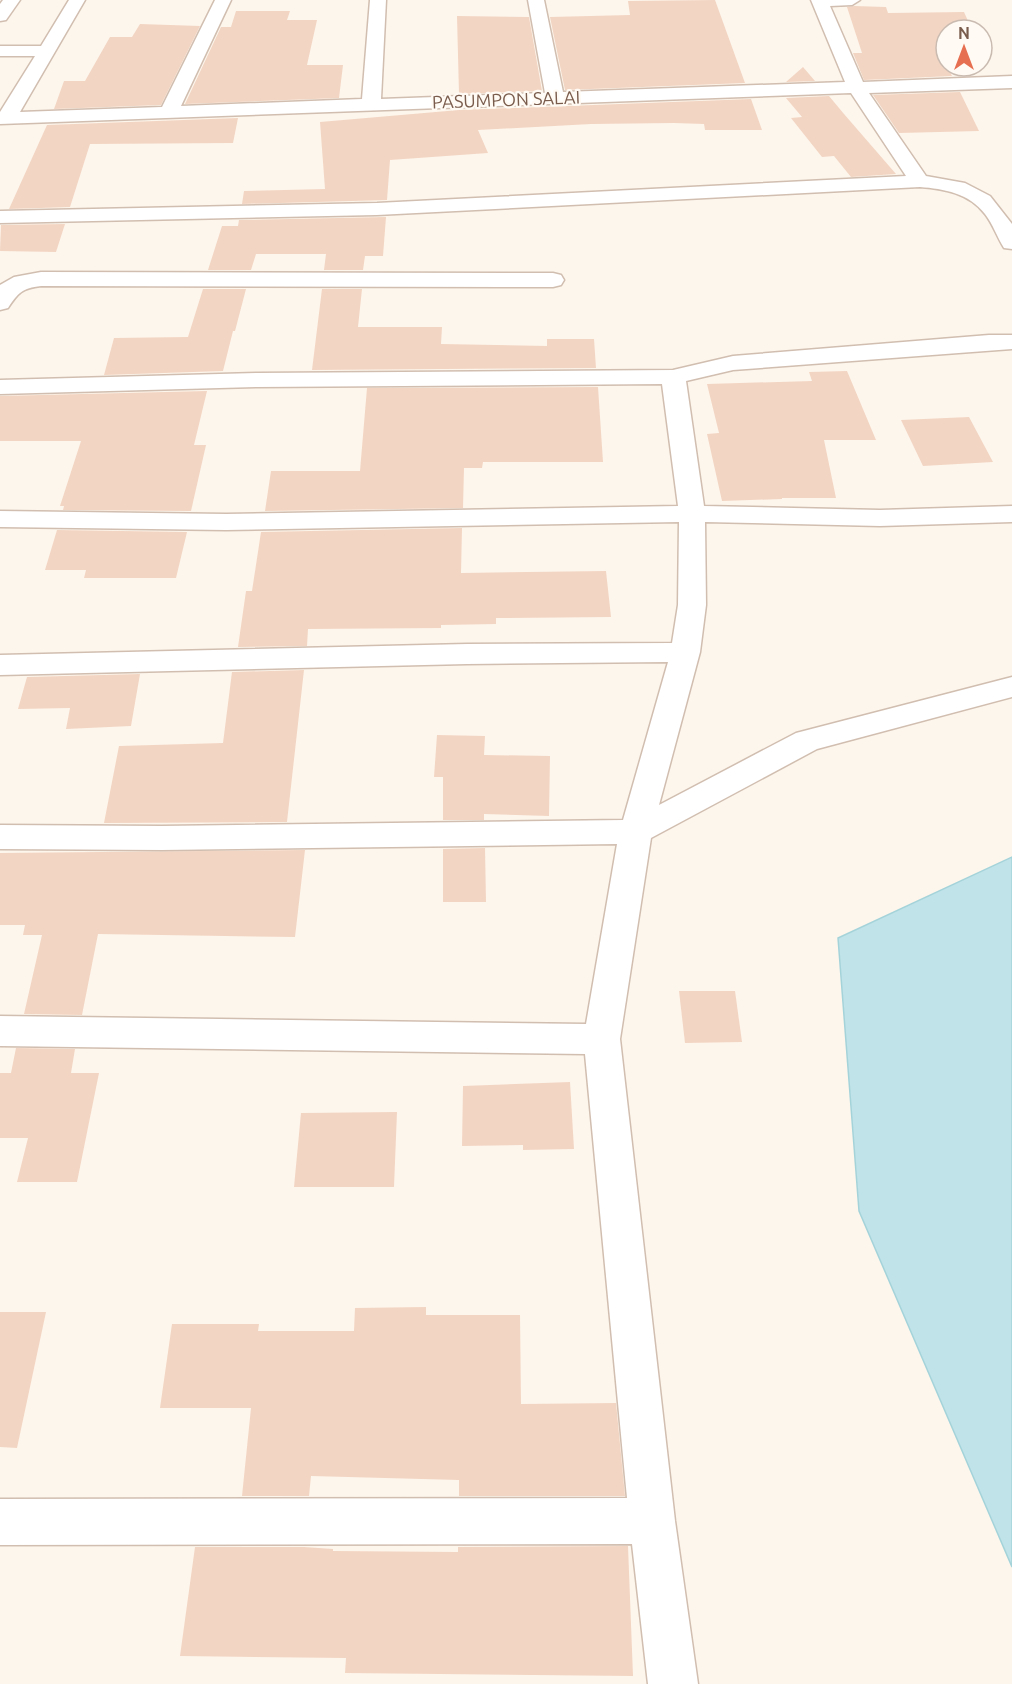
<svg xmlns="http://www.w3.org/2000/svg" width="1012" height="1684" font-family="Ubuntu,sans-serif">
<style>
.water{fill:#bfe3e8;stroke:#a5d3da;stroke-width:1.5}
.building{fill:#f3d5c3}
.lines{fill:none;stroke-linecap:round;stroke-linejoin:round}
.minor-casing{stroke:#d1beb0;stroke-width:3}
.minor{fill:#fff;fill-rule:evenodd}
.labels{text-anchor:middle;stroke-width:4.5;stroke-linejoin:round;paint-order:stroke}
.far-street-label{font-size:18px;fill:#7a5c4d;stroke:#fffaf3}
</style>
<rect width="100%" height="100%" fill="#fdf6ec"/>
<!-- water -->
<path class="water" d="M1012,857v710l-153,-356 -21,-273z"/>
<!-- building -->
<g class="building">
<path d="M715,0l30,83 -180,7 -15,-73 80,-2 -2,-14z"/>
<path d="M854,6l32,1 2,6 76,-1 8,18h-26l-1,31 7,15 -88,4 -11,-27h9l-15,-46z"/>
<path d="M236,11h54l-3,9h30l-10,45h36l-4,33 -154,6 36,-77h10z"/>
<path d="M457,16l72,1 13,74 -83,3z"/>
<path d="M140,24l60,2 -39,79 -107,4 10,-28h21l25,-44h22z"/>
<path d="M803,67l12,14 -29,1z"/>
<path d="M960,92l19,39 -80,2 -26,-38z"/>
<path d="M829,96l15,18 52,60 -45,3 -17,-21 -12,1 -31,-39 11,-1 -16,-19z"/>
<path d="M751,99l11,31h-57l-1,-6 -30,-1 -83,1 -113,6 10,23 -98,7 -3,40 -145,4 2,-13 81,-2 -5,-67 139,-12z"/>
<path d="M238,118l-5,25 -143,1 -20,63 -61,2 38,-84z"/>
<path d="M386,217l-3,39h-18l-2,14h-39l2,-16h-70l-5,16h-43l14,-44h16l1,-6z"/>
<path d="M65,224l-9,28 -56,-1 1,-26z"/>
<path d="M203,289h43l-11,42h-2l-10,40 -119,4 10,-37 74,-1z"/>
<path d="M322,289h40l-4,38h84l-1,17 106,2v-7h47l2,29 -284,2z"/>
<path d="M847,371l29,69h-52l12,58h-54v1l-60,2 -15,-67 12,-1 -12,-49 105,-3 -3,-9z"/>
<path d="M598,387l5,75h-120l-1,6h-18l-1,40 -198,3 6,-40h89l7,-83z"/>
<path d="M207,391l-13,54h12l-15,66 -128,-1 1,-4h-4l21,-65h-81v-45z"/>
<path d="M969,417l24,45 -70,4 -22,-46z"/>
<path d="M462,528l-1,45 145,-2 5,46 -115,1v6l-55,1v3l-133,1 -1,17 -69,1 8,-56h6l9,-59z"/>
<path d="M57,530l130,2 -11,46h-92l2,-8h-41z"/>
<path d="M304,670l-17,152 -183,1 15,-77 104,-3 9,-71z"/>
<path d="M140,674l-9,52 -65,3 4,-21 -52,1 9,-32z"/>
<path d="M437,735l48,1 -1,19 66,1 -1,60 -65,-2v6h-41v-43h-9z"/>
<path d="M485,848l1,54h-43v-53z"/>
<path d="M305,850l-10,87 -197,-3 -16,81 -58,-1 18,-79h-19l2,-10h-25v-72z"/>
<path d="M679,991h56l7,51 -57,1z"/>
<path d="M16,1048l59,1 -4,24h28l-22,109h-60l11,-44h-28v-65h11z"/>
<path d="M570,1082l4,67 -51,1v-5l-61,1 1,-60z"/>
<path d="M397,1112l-3,75h-100l7,-74z"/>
<path d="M426,1307v8h94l1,89 95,-1 9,93h-166v-16l-148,-4 -2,20h-67l9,-88h-91l12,-84h87l-1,7h96l1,-23z"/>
<path d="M0,1312h46l-29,136 -17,-1z"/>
<path d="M628,1546l5,130 -288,-3 1,-15 -166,-2 15,-109h109l29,2v2l125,1v-5z"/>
</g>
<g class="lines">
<defs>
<g id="minor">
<path d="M3,0h17l-14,20 -6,1v-17z"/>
<path d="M69,0h16l-65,112 142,-5 53,-107h16l-50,106 181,-7 8,-99h16l-5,99 164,-6 -17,-93h16l19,92 282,-10 -34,-82h49l-8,5 -22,1 33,76 149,-6v12l-143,5 57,83 39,7 25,13 22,28v25l-8,-1c-7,-11 -11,-24 -19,-34 -16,-21 -41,-25 -65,-27l-543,28 -377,8v-12l377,-8 529,-27 -55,-83 -851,31v-12l35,-56h-35v-10h41z"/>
<path d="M41,272l512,1 8,2 3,5 -3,5 -8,2 -512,-1c-19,2 -23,7 -33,22l-8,2v-25l14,-8z"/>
<path d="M989,335h23v14l-279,21 -47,11 18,125 176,4 132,-4v16l-132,4 -175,-4 1,83 -6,47 -41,153 137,-72 216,-56v20l-195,52 -166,89 -31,201 55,482 23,163h-50l-16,-140 -632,1v-46l627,-1 -42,-444 -585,-8v-30l586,8 31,-180 -455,6 -162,-1v-24l162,1 461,-6 45,-158 -201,2 -467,11v-20l467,-11 205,-1 6,-38 1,-83 -453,8 -226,-3v-16l226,3 452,-8 -16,-122 -404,3 -258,7v-14l258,-7 415,-3 60,-14z"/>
</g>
</defs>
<!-- minor casing -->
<use href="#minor" class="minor-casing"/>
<!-- minor -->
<use href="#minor" class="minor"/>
</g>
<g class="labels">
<!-- far-street labels -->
<g class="far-street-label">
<text transform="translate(506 100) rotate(-2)" y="6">PASUMPON SALAI</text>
</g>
</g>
<!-- north arrow -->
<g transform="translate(964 48)"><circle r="28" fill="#fffaf3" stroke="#cabbb1" stroke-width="1.5"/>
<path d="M0-4.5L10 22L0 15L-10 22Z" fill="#e76f51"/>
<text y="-9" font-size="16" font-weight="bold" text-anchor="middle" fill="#7a5c4d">N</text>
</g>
</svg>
